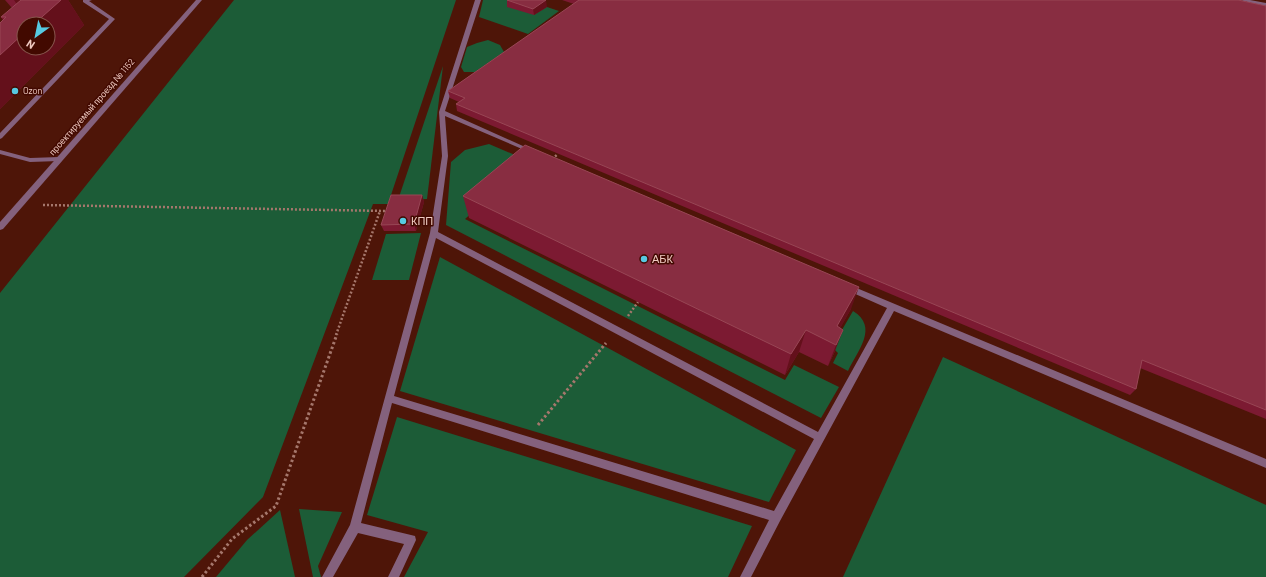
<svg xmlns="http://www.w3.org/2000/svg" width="1266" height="577" font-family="Barlow,sans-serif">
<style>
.green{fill:#1c5c37}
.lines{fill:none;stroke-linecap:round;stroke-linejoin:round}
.path-far1{stroke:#a5776c;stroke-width:2.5;stroke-dasharray:2 2;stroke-linecap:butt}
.path{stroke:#a5776c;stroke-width:3;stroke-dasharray:2.5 2.5;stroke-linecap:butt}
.service{fill:#84617d;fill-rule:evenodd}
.minor{fill:#84617d;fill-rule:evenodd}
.path-bridge{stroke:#a5776c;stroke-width:2.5;stroke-dasharray:2 2;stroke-linecap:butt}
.wall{fill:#7c1a32}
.shaded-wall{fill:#64101b}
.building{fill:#882d41;stroke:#984655}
.poi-dot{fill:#57c9e1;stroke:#420900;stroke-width:1.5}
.labels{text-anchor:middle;stroke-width:3;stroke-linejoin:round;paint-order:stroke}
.far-poi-label{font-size:9px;fill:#efcac1;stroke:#420900;text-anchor:start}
.far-street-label{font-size:9px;fill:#efcac1;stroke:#420900}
.poi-label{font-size:11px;fill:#efcac1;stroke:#420900;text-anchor:start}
</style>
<rect width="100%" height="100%" fill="#4e1508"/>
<!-- green -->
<g class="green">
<path d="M234,0h222l-68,204h-15l-110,293 -79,80h-184v-284z"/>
<path d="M483,0h43l33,11 -31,23 -49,-17z"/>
<path d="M488,40l12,5 4,7 -29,20h-11l-3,-5 6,-20 10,-4z"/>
<path d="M443,66l-16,133 -29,1z"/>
<path d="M489,144l40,17 -64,58 320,161 9,-15 45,22 -18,31 -375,-193 5,-63 14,-12z"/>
<path d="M421,233l-12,47h-37l14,-46z"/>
<path d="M440,257l356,193 -27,52 -369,-111z"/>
<path d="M853,311c26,16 5,39 -5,60l-15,-8 5,-10 -6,-6z"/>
<path d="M943,357l323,148v72h-423z"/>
<path d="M397,417l355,109 -24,51h-324l24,-45 -61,-17z"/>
<path d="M299,509l43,3 -24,54 3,11h-8z"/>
<path d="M280,510l15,67h-79l31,-37z"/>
</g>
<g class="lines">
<!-- path-far1 -->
<g class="path-far1">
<path d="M43,205l345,6"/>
<path d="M628,316l10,-14"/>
<path d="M336,335l44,-124"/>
</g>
<!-- path -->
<g class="path">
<path d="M538,425l68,-82"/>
<path d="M202,577l30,-38 44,-33 61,-172"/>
</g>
<!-- service -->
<g class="service">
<path d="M83,0h9l-3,1 26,18 -113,119 -2,1v-6l109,-114 -26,-17z"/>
<path d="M475,0h6l-36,111 89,40 -3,2 -2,-1 -84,-36 3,40 -10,76 380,200 69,-124 -43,-19 -1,-2 4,-3 419,175v9l-372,-157 -114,210 -29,56h-11l29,-57 -377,-117 -31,120 50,12 4,1 1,4 -17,37h-11l16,-33 -46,-11 -25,44h-11l28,-52 80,-292 12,-77 -3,-44zM436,238l378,201 -40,72 -380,-115z"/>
<path d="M1240,0h10l16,3v4z"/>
<path d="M0,150l30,8 29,-1 3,2 -3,2 -29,1 -30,-8z"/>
</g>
<!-- minor -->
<path class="minor" d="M196,0h6l-199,229 -3,1v-8z"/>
<!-- path-bridge -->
<path class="path-bridge" d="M552,159l6,-5"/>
</g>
<!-- wall -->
<g class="wall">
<path d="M5,0h63l16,25 -84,84v-86l3,-3 -2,-3 11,-9z"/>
<path d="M507,0l40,7 -13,8 -27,-8z"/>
<path d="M562,0h676l28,6v413l-126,-51 -4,21 -6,6 -673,-284 -1,-7 3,-2 -9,-4 -2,-7 126,-87z"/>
<path d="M422,195l2,7 -8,29h-32l-3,-6z"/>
<path d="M463,196l388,113 -11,19 -5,23 -7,15 -29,-14 -14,23 -316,-157z"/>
</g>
<!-- shaded-wall -->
<g class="shaded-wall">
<path d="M14,0h46l-36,15z"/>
<path d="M61,0h7l16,25 -84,84v-54l24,-22v15h24v-24h-14z"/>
<path d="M546,0l1,7 -13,8 -1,-6z"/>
<path d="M422,195l2,7 -8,29 -2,-7z"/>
<path d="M859,287l-8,22 -19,34 5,-17z"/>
<path d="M806,330l-7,22 -14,23 6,-21z"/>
<path d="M843,330l-8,21 -7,15 8,-21z"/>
</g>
<!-- building -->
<g class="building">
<path d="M21,0h40l-27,24h-10v9l-24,22v-32l6,-6h-5z"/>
<path d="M507,0h39l-13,9z"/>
<path d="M579,0h659l28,6v404l-124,-50 -6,29 -680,-285 9,-6 -17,-7z"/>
<path d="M525,145l334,142 -22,39 6,4 -7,15 -30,-15 -15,24 -328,-158z"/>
<path d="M391,195h31l-8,29 -33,1z"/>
</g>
<!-- markers -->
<g class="poi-dot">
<circle cx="15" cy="91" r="4"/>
<circle cx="403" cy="221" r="4"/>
<circle cx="644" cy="259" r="4"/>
</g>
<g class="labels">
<!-- far-poi labels -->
<g class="far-poi-label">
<text x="23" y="94">Ozon</text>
</g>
<!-- far-street labels -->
<g class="far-street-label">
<text transform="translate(92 107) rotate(-49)" y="3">проектируемый проезд № 1152</text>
</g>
<!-- poi labels -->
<g class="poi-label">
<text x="411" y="225">КПП</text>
<text x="652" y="263">АБК</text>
</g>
</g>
<!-- north arrow -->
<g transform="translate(36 36) rotate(213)"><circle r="19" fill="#420900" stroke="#87564d"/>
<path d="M0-3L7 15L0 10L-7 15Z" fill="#57c9e1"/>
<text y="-6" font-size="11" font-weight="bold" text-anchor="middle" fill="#efcac1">N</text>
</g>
</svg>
